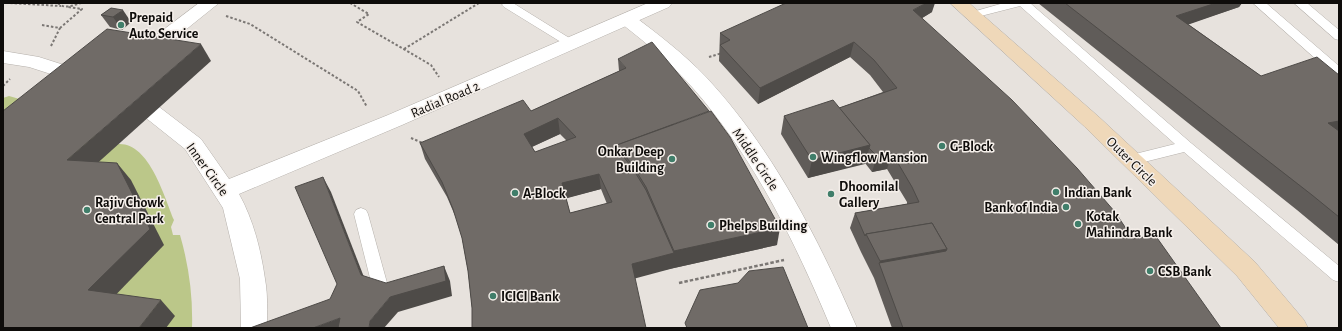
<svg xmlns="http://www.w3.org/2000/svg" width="1342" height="331" font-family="'Alegreya Sans',sans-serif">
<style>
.green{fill:#bbc789}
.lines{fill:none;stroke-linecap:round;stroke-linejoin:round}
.service-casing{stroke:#b5b0ab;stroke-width:1}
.minor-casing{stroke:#b5b0ab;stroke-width:1}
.tertiary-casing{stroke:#b5b0ab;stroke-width:1}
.secondary-casing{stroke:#b5b0ab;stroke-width:1}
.path-far1{stroke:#7b7774;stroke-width:2;stroke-dasharray:2.5 2;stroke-linecap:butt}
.path{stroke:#7b7774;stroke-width:2.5;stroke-dasharray:3.5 2;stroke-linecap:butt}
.service{fill:#fff;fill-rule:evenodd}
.minor{fill:#fff;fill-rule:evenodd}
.tertiary{fill:#fff;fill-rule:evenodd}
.secondary{fill:#efd8b9;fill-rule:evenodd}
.wall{fill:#605c59;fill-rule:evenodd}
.shaded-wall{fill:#4e4b48}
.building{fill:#706b67;stroke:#4e4b48;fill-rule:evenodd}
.poi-dot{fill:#407e6a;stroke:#f5efea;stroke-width:1.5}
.labels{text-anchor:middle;stroke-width:3;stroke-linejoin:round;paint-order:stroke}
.poi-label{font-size:14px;font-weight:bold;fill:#0e0c0a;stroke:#f5efea;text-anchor:start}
.street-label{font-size:14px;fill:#0e0c0a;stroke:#f5efea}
</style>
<rect width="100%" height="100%" fill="#e7e2dd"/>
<!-- green -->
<path class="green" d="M9,96l21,6 87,42c32,-3 47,52 57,76l-3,7 2,8h7c9,31 13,62 12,93h-189v-230z"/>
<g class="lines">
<defs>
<g id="service">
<path d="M504,3h9l66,41 -6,4 -4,-1 -65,-40 -2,-2z"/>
<path d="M1004,3h26l161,140 148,123v16l-6,-2 -149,-128 -52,13 -5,-1 -2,-4 2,-4 48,-12 -155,-138 -47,12 -6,-3 2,-2z"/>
<path d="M1253,3h13l73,63v11l-4,-1z"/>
<path d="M1294,3h13l32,27v10l-4,-1z"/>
<path d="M361,208l5,2 2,4 21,76 -2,5 -6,2 -6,-2 -2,-5 -19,-76 2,-4z"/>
</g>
<path id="minor" d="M628,15l6,1c25,19 50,38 72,61 67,72 112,161 151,251h-26c-36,-86 -77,-171 -139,-241 -21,-24 -46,-44 -70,-63l-3,-4 3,-4z"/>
<g id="tertiary">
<path d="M199,3h20l-71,57 -7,2 -7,-2 -2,-4 2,-4z"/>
<path d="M648,3h24l-3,4 -267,118 -163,69c14,25 22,56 26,85 3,16 2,33 2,49h-26l-1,-49 -17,-71 -38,-59 -49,-39 -16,-8 -3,-5 3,-5 7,-2 23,10 51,39 28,40 159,-64z"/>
<path d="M3,51l36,6 53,17 3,5 -3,5 -7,1 -56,-18 -26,-4z"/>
</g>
<path id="secondary" d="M950,3h19l130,114 156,145 49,58 4,8h-29l-42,-52 -152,-149z"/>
</defs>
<!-- service casing -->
<use href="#service" class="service-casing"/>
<!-- minor casing -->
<use href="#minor" class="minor-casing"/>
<!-- tertiary casing -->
<use href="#tertiary" class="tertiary-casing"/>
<!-- secondary casing -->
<use href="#secondary" class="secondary-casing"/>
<!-- path-far1 -->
<g class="path-far1">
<path d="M10,3l51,3"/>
<path d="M58,3c7,7 15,2 23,0"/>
<path d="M350,3l19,11 -12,8 74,43 8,12"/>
<path d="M226,16l24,8 108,67 9,16"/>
<path d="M42,25l18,3 22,-19 -14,-2"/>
<path d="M51,46l9,-18"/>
<path d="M404,49l75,-46"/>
<path d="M709,57l13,-4"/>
<path d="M3,86l7,-7"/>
<path d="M411,138l14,6"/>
</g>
<!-- path -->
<path class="path" d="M679,283l105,-23"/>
<!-- service -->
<use href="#service" class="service"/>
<!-- minor -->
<use href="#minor" class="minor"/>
<!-- tertiary -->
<use href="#tertiary" class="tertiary"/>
<!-- secondary -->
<use href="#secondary" class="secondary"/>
</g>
<!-- wall -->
<g class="wall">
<path d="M1038,3h204l-3,4 -51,17 73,52 78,-1v170l-42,-35z"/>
<path d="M111,8l20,14 -9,8 -12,-3 -9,-12z"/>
<path d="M932,12l-10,6 211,221 88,89h-329l-18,-50 -13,-26 -11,-24 5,-15 52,-9v-2l-20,-33 -15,3 -7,-9 -57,15 -27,-44 3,-18 55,-8 44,-16 -13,-17 -20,-18 -92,47 -39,-43 1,-28z"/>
<path d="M618,59l159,186 -103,23 -202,40 -4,-37 -6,-33 -6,-20 -9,-21 -22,-38 -5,-16 111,-32 88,-40zM560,134l7,7 -32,11 -3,-5zM601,189l6,15 -37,9 -4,-15z"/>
</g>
<!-- shaded-wall -->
<g class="shaded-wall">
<path d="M926,3h9l-3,9 -23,14 4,-16z"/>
<path d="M1216,3h26l-3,4 -72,25 9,-16z"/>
<path d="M123,10l8,12 -9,8 -9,-13z"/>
<path d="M854,42l-4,15 -92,47 2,-16z"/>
<path d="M201,44l10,17 -129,116 -15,-17z"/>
<path d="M558,118l2,16 -33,15 -3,-15z"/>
<path d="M1339,121v12l-11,-10z"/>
<path d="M870,145l-5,19 -57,14 4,-18z"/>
<path d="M892,153l-5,16 -15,3 5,-16z"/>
<path d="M117,163l14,17 33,65 -59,61 -17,-16z"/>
<path d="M599,174l2,15 -37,10 -2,-16z"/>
<path d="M323,177l8,15 38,98 -8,-15z"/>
<path d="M780,228l-3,17 -103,23v-17z"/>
<path d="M947,249l-7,17 -61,-3 1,-2z"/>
<path d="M674,253v15l-41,11 -1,-15z"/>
<path d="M444,266l6,15 2,15 -54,16 -14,16h-15l1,-7 20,-24z"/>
<path d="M161,300l14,16 -9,12h-27z"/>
<path d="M340,318l6,10h-33z"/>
</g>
<!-- building -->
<g class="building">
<path d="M786,3h140l-13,7 99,90 65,68 38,44 18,27 22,-4 66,93h-318l-24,-65 67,-12 1,-2 -15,-26 -66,11 -1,2 -10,-23 64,-11 -7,-15 -20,-34 -15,3 -8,-8 1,-3 -31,-37 58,-20 -23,-28 -20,-18 -94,46 -40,-43 10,-5 -10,-7z"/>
<path d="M1065,3h151l-40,13 85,60 56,-19 22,18v46l-11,2 11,8v86l-27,-22z"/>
<path d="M111,8l12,2 -10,7 -12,-2z"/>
<path d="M107,29l94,15 -134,116 50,3 33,66 -62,61 73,10 -22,28h-136v-217z"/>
<path d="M652,42l57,69 -92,34v3l16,21 13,21 28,63 -42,11 14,64h-174v-20l-4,-37 -6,-33 -9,-29 -11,-27 -22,-39 103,-43 8,11 95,-43 -8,-9zM558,118l18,19 -41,15 -11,-18zM599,174l13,28 -42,11 -8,-30z"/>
<path d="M833,100l37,45 -58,15 -28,-44z"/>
<path d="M711,111l19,26 50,91 -106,23 -28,-64 -13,-21 -16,-21z"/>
<path d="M323,177l38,98 25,8 58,-17 2,15 -56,16 -20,24 -1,7h-31l2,-10 -27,10h-63l80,-29 7,-15 -42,-97z"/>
<path d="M932,223l15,26 -67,12 -14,-27z"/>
<path d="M783,267l23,56 2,5h-121l-2,-5 15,-33 38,-7 11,-12z"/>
</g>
<!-- markers -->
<g class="poi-dot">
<circle cx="121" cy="25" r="4"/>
<circle cx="942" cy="146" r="4"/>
<circle cx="813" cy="157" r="4"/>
<circle cx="672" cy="159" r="4"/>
<circle cx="1056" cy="192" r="4"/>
<circle cx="515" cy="193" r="4"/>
<circle cx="831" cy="194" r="4"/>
<circle cx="1066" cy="207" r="4"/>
<circle cx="87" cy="210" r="4"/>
<circle cx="1078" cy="224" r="4"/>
<circle cx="711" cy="225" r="4"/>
<circle cx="1150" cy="271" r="4"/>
<circle cx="493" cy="296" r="4"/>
</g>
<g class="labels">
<!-- poi labels -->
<g class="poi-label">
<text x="129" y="22">Prepaid<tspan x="129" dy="16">Auto Service</tspan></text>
<text x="950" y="151">G-Block</text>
<text x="664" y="156" text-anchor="end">Onkar Deep<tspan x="664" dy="16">Building</tspan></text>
<text x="821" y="162">Wingflow Mansion</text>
<text x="839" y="191">Dhoomilal<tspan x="839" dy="16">Gallery</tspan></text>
<text x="1064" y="197">Indian Bank</text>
<text x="523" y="198">A-Block</text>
<text x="95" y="207">Rajiv Chowk<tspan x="95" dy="16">Central Park</tspan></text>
<text x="1058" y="212" text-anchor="end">Bank of India</text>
<text x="1086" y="221">Kotak<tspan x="1086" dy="16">Mahindra Bank</tspan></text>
<text x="719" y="230">Phelps Building</text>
<text x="1158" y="276">CSB Bank</text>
<text x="501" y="301">ICICI Bank</text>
</g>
<!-- street labels -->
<g class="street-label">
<text transform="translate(445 99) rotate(-23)" y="5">Radial Road 2</text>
<text transform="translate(756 159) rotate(56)" y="5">Middle Circle</text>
<text transform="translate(1132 161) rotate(44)" y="5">Outer Circle</text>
<text transform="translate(208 169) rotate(54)" y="5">Inner Circle</text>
</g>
</g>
<!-- border -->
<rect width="1342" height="331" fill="none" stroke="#0e0c0a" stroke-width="8"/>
</svg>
